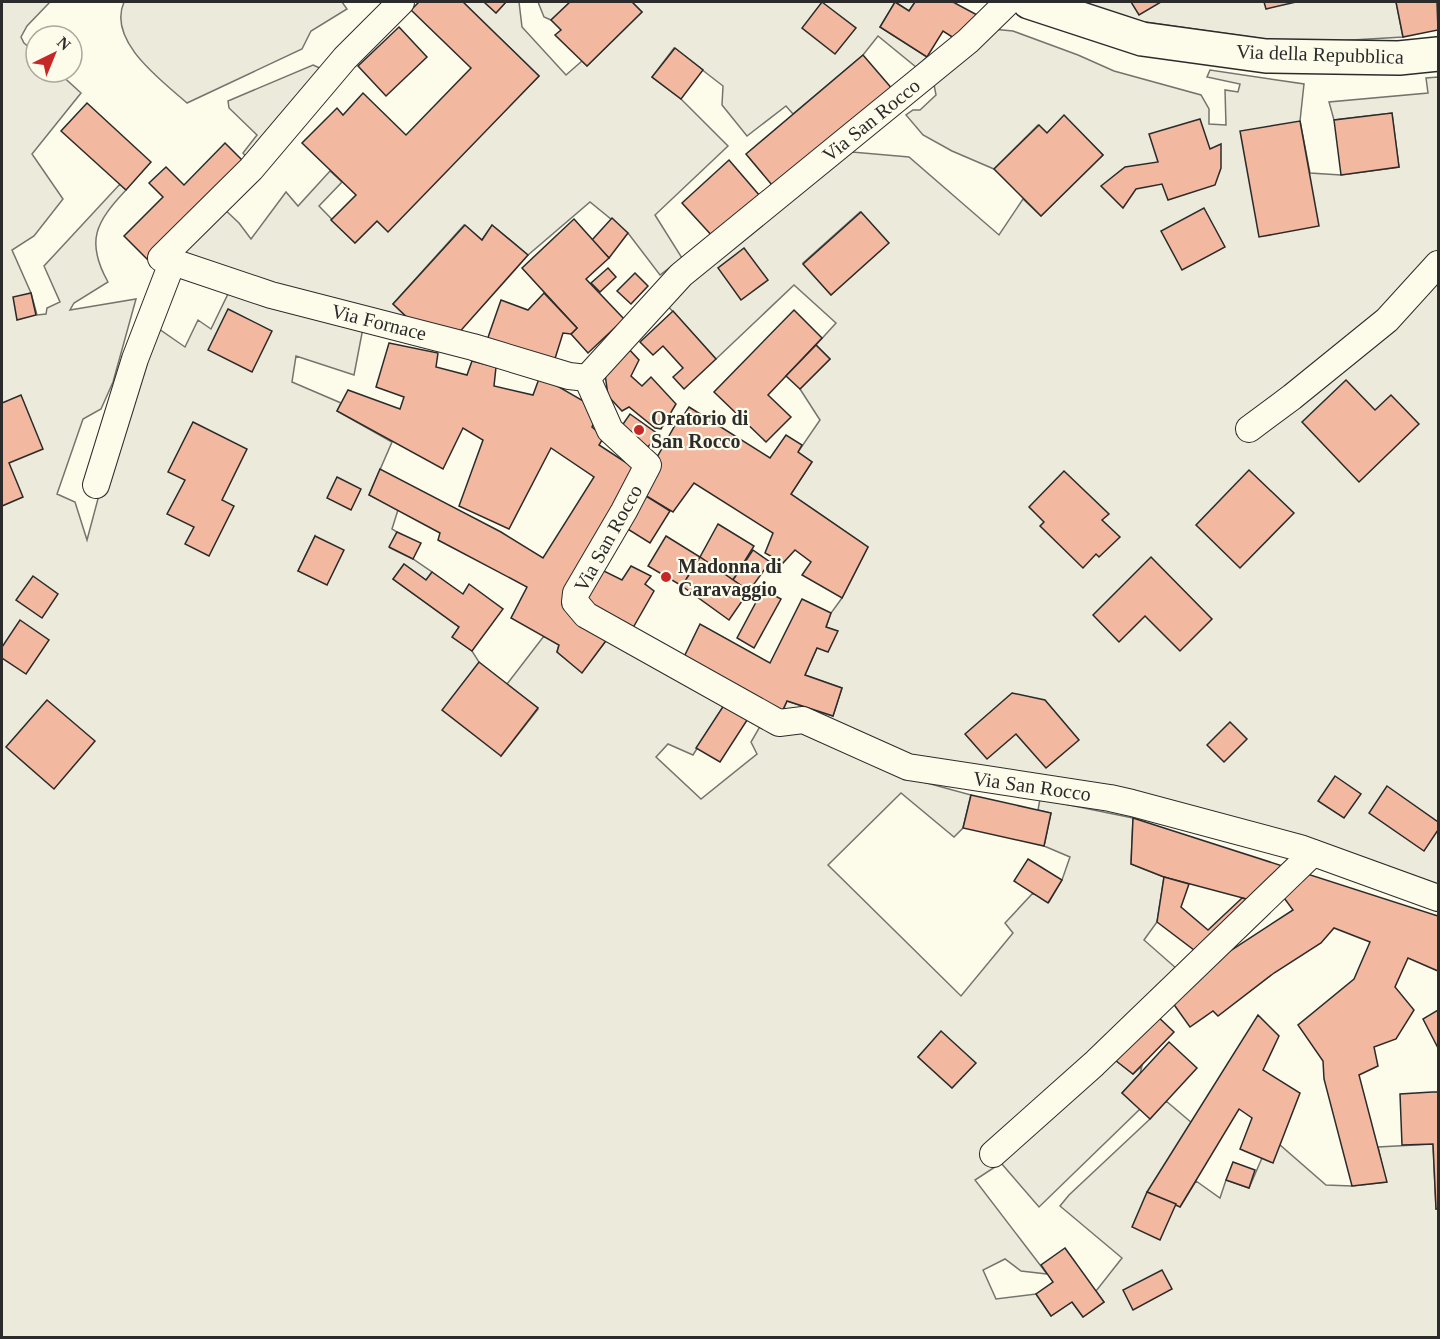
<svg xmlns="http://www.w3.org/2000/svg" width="1440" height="1339" font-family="'Times New Roman',serif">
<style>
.green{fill:#ecebdb;stroke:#74746e;stroke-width:1.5;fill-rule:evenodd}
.building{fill:#f2b8a0;stroke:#2b2b2b;stroke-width:1.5}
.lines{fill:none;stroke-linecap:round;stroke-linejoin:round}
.minor-casing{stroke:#2b2b2b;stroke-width:28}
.primary-casing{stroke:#2b2b2b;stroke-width:36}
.minor{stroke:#fdfbea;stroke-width:26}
.primary{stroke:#fdfbea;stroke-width:33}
.poi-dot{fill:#c62828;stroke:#fdfbea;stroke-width:2}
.labels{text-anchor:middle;stroke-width:4.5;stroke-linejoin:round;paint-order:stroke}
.street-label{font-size:20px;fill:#2b2b2b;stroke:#fdfbea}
.poi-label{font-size:20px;font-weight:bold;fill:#2b2b2b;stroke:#fdfbea;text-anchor:start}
</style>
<rect width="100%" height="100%" fill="#fdfbea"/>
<!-- green -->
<g class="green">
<path d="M2,2h48l-23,24 -6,11 3,6 12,10v19h22l23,21 -49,61 31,45 -29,37 -22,14 19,43 6,22 9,-1 1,-6 13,-6 -16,-36 76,-82 6,6c-30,32 -41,51 -18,92l-34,21 -4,7 66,-11 -23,83 -12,27 -18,10 -26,75 18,8 12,38 16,-60 53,-153 29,20 13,-27 13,9 17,-35 135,34 -9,47 -58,-19 -4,26 49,21 -4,8 55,31 -23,53 29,15 -6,19 5,3 -7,16 23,11 19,13 -6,8 -22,-16 -11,15 66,48 -6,10 19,14 7,11 22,94 37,-47 -31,-25 37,-48 15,9 -2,7 25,20 26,-34 120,61 -35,56 -25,-11 -12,13 45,42 56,-45 -6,-12 18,-31 136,66 66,18 -8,33 -9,9 -53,-44 -73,72 133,131 52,-63 -8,-10 28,-30 16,9 13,-22 8,-23 -26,-11 7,-33 -13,-3 2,-11 93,19 -2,46 33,13 -7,45 -13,18 33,29 -76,79 32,26 9,-8 -2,8 -18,19 18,16 -101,98 -38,-44 -26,17 72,94 -26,-3 -16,-12 -22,11 13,29 40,-5 15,22 21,-14 11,15 21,-15 -8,-11 26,-33 -62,-52 9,-11 81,-76 16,-18 26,22 -12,84 16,-26 24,17 6,-18 23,8 13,-30 18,-13 46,40 26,1 34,-4 -8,-35 55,-3 3,65h2v128l-1436,1zM315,536l11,48 -28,-13zM941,1032l34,31 -23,25 -34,-31z"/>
<path d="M124,2h218l5,7 -36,22 -9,18 -115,54c-26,-23 -80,-62 -63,-101z"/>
<path d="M463,2h21l12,11 10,-11h13l3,25 44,48 16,-14 5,5 55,-54 -10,-10h283l-6,9 -14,-9 -15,25 47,30 -11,10 -38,-31 -15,19 -70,59 -7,-8 -39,30 -25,-31 1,-19 -49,-38 -22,29 29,22 47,47 -73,69 27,43 -22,17 -32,-42 -38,-31 -62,53 -36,-30 -10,15 -18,-15 -71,79 18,17 -232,-64 42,-51 18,17 12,16 35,-47 12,14 32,-35 12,11 -23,24 36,37 22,-22 11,10 151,-155z"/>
<path d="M538,2h32l-19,18 -7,-3z"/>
<path d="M1072,2h324l7,35 -68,4 -63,-1 -141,-20z"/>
<path d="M992,29l21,2 65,24 36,16 87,24 8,14v15l17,1 -1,-35 13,2 2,-8 -33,-7 3,-7 94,14 -4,37 10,52 31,2 58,-8 -7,-54 -58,7 -5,-18 99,-9 -2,-15 12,-1v814l-515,-129 -45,-15 -94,-39 3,-7 46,15 9,-28 -37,-13 12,-27 20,-17 -11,-4 5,-14 11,-15 26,-51 -77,-53 21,-32 -14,-10 22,-32 -20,-31 30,-30 -14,-14 20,-22 -42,-38 -78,74 -51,-56 187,-151 57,5 90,78 24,-36 18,17 62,-61 -39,-39 -17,17 -9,-8 -44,44 -42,-18 -29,-16 -17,-20 7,-5h7l16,-15 -3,-16zM860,212l28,31 -57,52 -28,-32z"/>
<path d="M313,65l9,4 -75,89 -4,-5 14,-18 -28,-27 -1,-7z"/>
</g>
<!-- building -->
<g class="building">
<path d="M419,2h44l76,74 -151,156 -11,-11 -22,22 -24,-23 25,-25 -54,-52 35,-35 6,7 20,-22 43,42 65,-67 -60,-58z"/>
<path d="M484,2h22l-10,11z"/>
<path d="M570,2h62l10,10 -55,54 -32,-31 6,-5 -10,-10z"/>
<path d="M822,2l34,26 -21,26 -33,-26z"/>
<path d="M895,2l14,9 6,-9h38l26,14 -22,24 -14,-9 -16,26 -47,-30z"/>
<path d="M1131,2h30l-22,13z"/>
<path d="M1264,2h32l-30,7z"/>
<path d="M1396,2h41l1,28 -35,7z"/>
<path d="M399,27l28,30 -41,39 -28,-30z"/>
<path d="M675,48l28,22 -22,29 -29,-22z"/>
<path d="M863,55l31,36 -117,100 -31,-37z"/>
<path d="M87,103l64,59 -25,28 -65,-59z"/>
<path d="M1392,113l7,54 -58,8 -7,-55z"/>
<path d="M1064,115l39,40 -62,61 -47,-47 45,-44 8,8z"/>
<path d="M1200,119l10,30 11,-5v24l-6,17 -47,15 -6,-16 -26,5 -13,19 -22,-22 24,-19 33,-5 -9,-28z"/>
<path d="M1300,121l19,105 -60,11 -19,-106z"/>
<path d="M225,143l26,26 -104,90 -23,-23 39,-39 -14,-14 17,-16 18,18z"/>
<path d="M729,160l31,36 -46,42 -32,-35z"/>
<path d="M1204,208l21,39 -43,23 -21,-39z"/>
<path d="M861,212l28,31 -58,52 -28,-31z"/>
<path d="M612,218l16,15 -19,25 -17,-18z"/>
<path d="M574,219l35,39 -23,21 38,40 -36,34 -17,-19 6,-6 -55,-60z"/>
<path d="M465,225l17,15 10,-15 36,30 -72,81 -45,-15 -18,-17z"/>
<path d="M744,248l24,32 -27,20 -23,-32z"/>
<path d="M608,268l8,9 -16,15 -9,-9z"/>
<path d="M635,273l13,13 -17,18 -14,-13z"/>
<path d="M31,293l5,22 -19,5 -4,-23z"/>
<path d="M544,293l33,35 -6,6 -8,-1 -10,32 -68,-19 16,-46 27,10z"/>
<path d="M228,309l44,22 -20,41 -44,-22z"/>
<path d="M794,310l28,28 -54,57 23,22 -25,25 -52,-50z"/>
<path d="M673,311l43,48 -32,30 -11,-12 10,-9 -20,-22 -10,9 -13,-13z"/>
<path d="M389,343l49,10 -2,14 31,8 5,-14 24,6 -2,19 39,9 7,-19 59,34 -7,17 12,10 -5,8 40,26 -72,131 41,36 -26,35 -25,-21 2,-7 -48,-27 16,-31 -89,-47 2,-7 -71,-38 11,-26 121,63 42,26 51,-81 -43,-29 -42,81 -50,-23 24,-66 -20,-12 -20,41 -106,-58 11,-21 52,19 4,-12 -28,-10z"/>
<path d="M816,345l14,14 -30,30 -14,-13z"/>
<path d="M626,346l13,14 -8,16 11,10 9,-9 25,27 -15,25 -6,-1 -26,-21 -7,4 -14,-15 -4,-30z"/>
<path d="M1346,380l29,30 16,-15 28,29 -60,58 -57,-60z"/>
<path d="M21,395l22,54 -34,14 14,34 -21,9v-103z"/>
<path d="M689,407l81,51 16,-23 16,10 -4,7 14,10 -21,32 77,53 -26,51 -40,-23 9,-13 -16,-12 -12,13 -18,-10 8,-20 -79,-50 -21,29 -35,-21 40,-71 2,1z"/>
<path d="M630,414l28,20 -10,13 -27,-20z"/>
<path d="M193,422l54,27 -25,51 12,6 -25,50 -24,-12 9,-17 -27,-13 18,-34 -17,-8z"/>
<path d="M1249,470l45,43 -54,55 -44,-43z"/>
<path d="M1064,471l45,43 -7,6 18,17 -21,20 -3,-3 -13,14 -43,-42 4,-4 -15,-15z"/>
<path d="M337,477l24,12 -10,21 -24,-12z"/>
<path d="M638,491l32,20 -20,32 -32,-20z"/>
<path d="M718,524l36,22 -21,34 -33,-23z"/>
<path d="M397,532l24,11 -8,16 -24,-12z"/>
<path d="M315,536l29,14 -17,35 -29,-14z"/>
<path d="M666,536l34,21 -18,29 -34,-20z"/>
<path d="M753,550l17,12 -21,29 -16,-11z"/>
<path d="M700,557l49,34 -20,29 -47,-34z"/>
<path d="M1151,557l61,62 -32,32 -35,-35 -26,26 -26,-27z"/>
<path d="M404,564l22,16 6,-8 31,22 6,-10 34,25 -31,42 -20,-14 7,-10 -66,-48z"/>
<path d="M631,566l20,10 -6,8 9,7 -24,42 -43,-28 4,-31 9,-5 22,11z"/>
<path d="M33,576l25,18 -16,24 -26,-18z"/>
<path d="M763,589l18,10 -27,49 -17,-10z"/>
<path d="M802,599l29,14 -5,14 12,4 -10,21 -11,-4 -12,27 37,13 -9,28 -46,-15 -6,13 -98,-55 17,-35 70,39z"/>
<path d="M20,620l29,20 -23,34 -24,-16v-11z"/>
<path d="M479,662l59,46 -37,48 -59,-46z"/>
<path d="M1012,693l33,7 34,40 -33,28 -30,-34 -29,25 -22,-25z"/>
<path d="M728,699l23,15 -31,48 -24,-14z"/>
<path d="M47,700l48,41 -41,48 -48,-42z"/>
<path d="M1230,722l17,17 -23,23 -17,-17z"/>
<path d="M1335,776l26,18 -17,24 -26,-17z"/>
<path d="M1387,786l51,36v8l-14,21 -55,-38z"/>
<path d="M971,795l80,18 -7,33 -81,-18z"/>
<path d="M1133,818l305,98v55l-30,-13 -13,29 19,23 -18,29 -22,8 4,19 -19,9 28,107 -35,4 -28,-107 -1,-18 -25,-36 56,-46 16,-37 -36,-14 -13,15 -47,30 -56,43 -5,-5 -23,16 -20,-28 43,-37 80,-52 -11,-15 -13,10 -105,-28 -33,-13z"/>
<path d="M1028,859l34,21 -14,23 -34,-22z"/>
<path d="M1164,877l25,7 -8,23 27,23 34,-32 12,3 -56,52 -41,-31z"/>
<path d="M1438,1010v38l-15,-29z"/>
<path d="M1155,1014l19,18 -41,42 -22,-17z"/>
<path d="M1258,1015l21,21 -16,34 37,23 -27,70 -33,-14 12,-31 -13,-9 -59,98 -33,-15z"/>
<path d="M941,1031l35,32 -24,25 -34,-31z"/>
<path d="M1169,1042l28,26 -47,51 -28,-26z"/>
<path d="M1432,1092h6v117h-2l-3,-65 -31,1 -2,-51z"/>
<path d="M1233,1162l22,8 -6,18 -23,-8z"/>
<path d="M1147,1192l29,12 -16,36 -28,-13z"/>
<path d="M1065,1248l39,54 -21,15 -11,-15 -21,14 -15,-22 17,-12 -12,-17z"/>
<path d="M1162,1270l10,19 -39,21 -10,-20z"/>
</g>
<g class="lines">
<defs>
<g id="minor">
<path d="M401,2l-56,56 -94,111 -90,89 110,37 202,52 96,29 18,2"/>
<path d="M1008,2l-40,39 -287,234 -94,103 23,52 38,35 -24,46 -48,82 -1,9 11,13 193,108 24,-3 105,47 202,31 22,5 168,45 138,50"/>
<path d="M1249,429l43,-32 95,-77 51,-56"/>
<path d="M96,485l39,-126 37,-96"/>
<path d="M993,1154l101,-90 219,-211"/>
</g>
<path id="primary" d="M1029,2l113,37 124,17 133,2 39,-4"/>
</defs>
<!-- minor casing -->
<use href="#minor" class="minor-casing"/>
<!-- primary casing -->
<use href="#primary" class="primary-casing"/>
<!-- minor -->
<use href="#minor" class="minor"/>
<!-- primary -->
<use href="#primary" class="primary"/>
</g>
<!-- markers -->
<g class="poi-dot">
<circle cx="639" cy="430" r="6"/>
<circle cx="666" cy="577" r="6"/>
</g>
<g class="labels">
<!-- street labels -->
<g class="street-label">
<text transform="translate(1320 54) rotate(2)" y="7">Via della Repubblica</text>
<text transform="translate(871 120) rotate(-39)" y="7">Via San Rocco</text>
<text transform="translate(379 322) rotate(14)" y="7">Via Fornace</text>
<text transform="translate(608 538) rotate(-61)" y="7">Via San Rocco</text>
<text transform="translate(1032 786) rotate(8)" y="7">Via San Rocco</text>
</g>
<!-- poi labels -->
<g class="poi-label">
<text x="651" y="425">Oratorio di<tspan x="651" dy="23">San Rocco</tspan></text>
<text x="678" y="573">Madonna di<tspan x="678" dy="23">Caravaggio</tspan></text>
</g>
</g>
<!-- border -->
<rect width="1440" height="1339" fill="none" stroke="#2b2b2b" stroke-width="6"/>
<!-- north arrow -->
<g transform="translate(54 54) rotate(43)"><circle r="28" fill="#fdfbea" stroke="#a9a89e" stroke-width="1.5"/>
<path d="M0-4.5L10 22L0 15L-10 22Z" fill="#c62828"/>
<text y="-9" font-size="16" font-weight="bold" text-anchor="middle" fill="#2b2b2b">N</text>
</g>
</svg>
